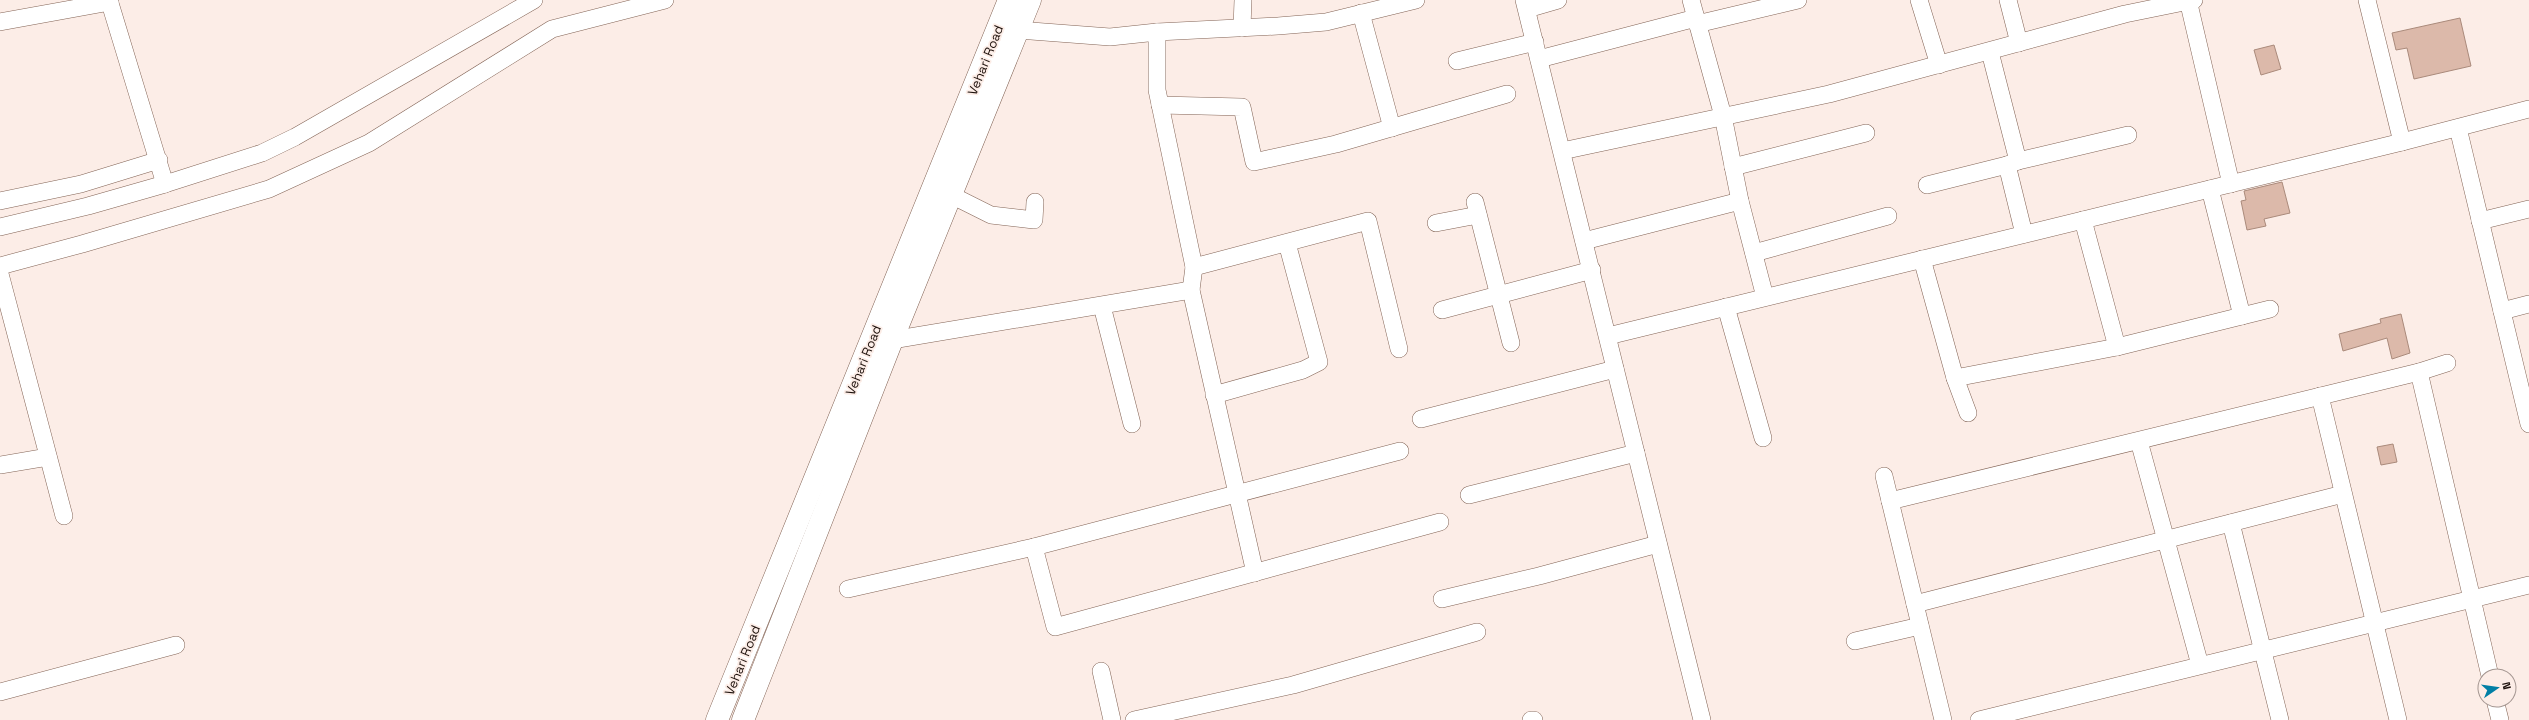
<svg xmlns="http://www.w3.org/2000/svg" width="2529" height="720" font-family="'Space Grotesk',sans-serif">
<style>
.building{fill:#dcb9aa;stroke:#aa8a7b}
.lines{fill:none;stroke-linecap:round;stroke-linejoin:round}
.street-casing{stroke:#836456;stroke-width:18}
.primary-casing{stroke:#836456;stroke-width:23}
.street{stroke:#fff;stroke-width:17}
.primary{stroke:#fff;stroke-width:22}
.labels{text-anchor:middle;stroke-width:3.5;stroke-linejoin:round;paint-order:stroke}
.street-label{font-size:13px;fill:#20140f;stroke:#fcede7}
</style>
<rect width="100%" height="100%" fill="#fcede7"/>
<!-- building -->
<g class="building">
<path d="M2460,18l11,48 -57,13 -7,-31 -11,2 -4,-17z"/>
<path d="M2274,45l7,24 -20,6 -7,-25z"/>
<path d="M2282,182l8,31 -26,6 2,7 -19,4 -6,-29 5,-1 -2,-9z"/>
<path d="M2401,314l9,39 -18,6 -5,-21 -44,13 -4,-17 42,-11 -1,-4z"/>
<path d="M2393,444l4,18 -16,3 -4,-18z"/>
</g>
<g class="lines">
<defs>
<g id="street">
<path d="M109,0l56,184"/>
<path d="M1524,0l178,720"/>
<path d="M1691,0l32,116 17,85"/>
<path d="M1919,0l20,65"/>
<path d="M2008,0l11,43"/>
<path d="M2188,0l43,184"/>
<path d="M2367,0l35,142"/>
<path d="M1527,9l31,-9"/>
<path d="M1361,13l31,115"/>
<path d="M0,22l110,-20"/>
<path d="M1697,24l101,-24"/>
<path d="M1242,28l1,-28"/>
<path d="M1018,30l92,7 47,-5 121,-6 48,-4 90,-22"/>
<path d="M1157,32v58l37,177 -3,23 64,283"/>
<path d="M1990,52l28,109 -11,4 17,69"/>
<path d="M1539,59l157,-41"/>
<path d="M1457,61l78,-19"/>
<path d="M1160,105l82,2 12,55 82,-18 171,-50"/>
<path d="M2458,128l71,296"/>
<path d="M1562,151l267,-57 296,-80 69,-14"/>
<path d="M2018,161l110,-26"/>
<path d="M1733,167l133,-34"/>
<path d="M1927,185l80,-20"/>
<path d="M2210,189l32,127"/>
<path d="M951,195l40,20 43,5 1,-18"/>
<path d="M0,201l81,-17 78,-24"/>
<path d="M1475,202l36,141"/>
<path d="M2083,220l34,127"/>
<path d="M2480,221l49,-12"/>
<path d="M1436,223l42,-8"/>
<path d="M0,227l88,-21 77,-22 97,-31 33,-16 239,-137"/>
<path d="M1584,241l156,-40 25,96"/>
<path d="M1754,253l134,-37"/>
<path d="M1922,259l33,119 13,35"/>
<path d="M0,266l82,-22 187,-55 100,-46 183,-114 113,-29"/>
<path d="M1194,267l174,-46 31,128"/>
<path d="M0,274l64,242"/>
<path d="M1102,306l30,118"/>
<path d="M1726,307l37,131"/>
<path d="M1442,310l150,-40"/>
<path d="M2502,311l27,-7"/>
<path d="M1608,336l794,-194 127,-33"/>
<path d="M892,340l299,-50"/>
<path d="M2419,372l71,304"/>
<path d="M1955,378l162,-31 153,-38"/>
<path d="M1214,395l89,-25 16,-8 -32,-119"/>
<path d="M2320,396l78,324"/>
<path d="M1421,419l194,-50"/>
<path d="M2139,441l61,224"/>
<path d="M0,465l48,-8"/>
<path d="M1884,476l59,244"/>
<path d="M1469,495l167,-42"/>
<path d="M1890,501l529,-129 28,-9"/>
<path d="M2231,523l49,197"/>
<path d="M1034,547l21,80 385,-105"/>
<path d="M848,589l186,-42 366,-96"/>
<path d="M1442,599l97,-23 119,-32"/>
<path d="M1915,604l428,-110"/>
<path d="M1855,641l65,-15"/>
<path d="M1101,671l11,49"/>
<path d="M0,692l176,-47"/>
<path d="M2495,700l5,20"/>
<path d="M1134,720l159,-35 184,-53"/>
<path d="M1531,720h3"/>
<path d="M1979,720l550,-135"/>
</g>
<g id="primary">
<path d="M717,720l292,-720"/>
<path d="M743,720l149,-380 138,-340"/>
</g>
</defs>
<!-- street casing -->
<use href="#street" class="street-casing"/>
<!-- primary casing -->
<use href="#primary" class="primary-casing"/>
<!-- street -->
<use href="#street" class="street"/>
<!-- primary -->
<use href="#primary" class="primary"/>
</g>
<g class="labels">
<!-- street labels -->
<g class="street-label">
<text transform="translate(985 60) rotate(-68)" y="5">Vehari Road</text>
<text transform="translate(863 360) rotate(-68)" y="5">Vehari Road</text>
<text transform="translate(742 660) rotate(-68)" y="5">Vehari Road</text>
</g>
</g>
<!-- north arrow -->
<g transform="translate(2497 688) rotate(77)"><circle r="19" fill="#fcede7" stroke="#a49691"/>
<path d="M0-3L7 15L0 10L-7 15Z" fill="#017fa5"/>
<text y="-6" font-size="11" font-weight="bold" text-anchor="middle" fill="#20140f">N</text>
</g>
</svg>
